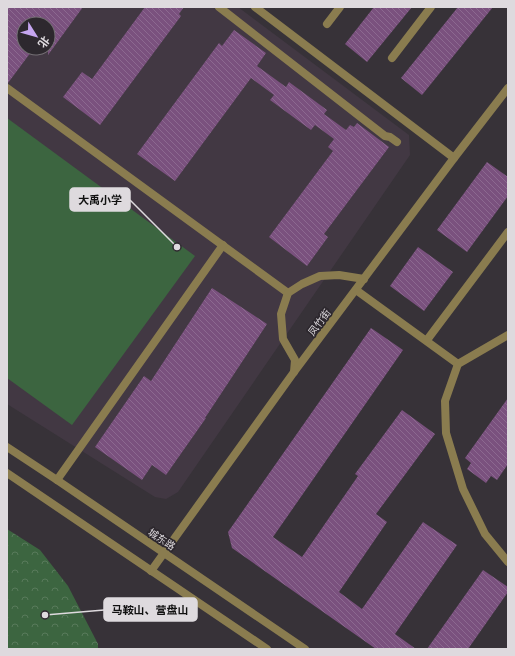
<svg xmlns="http://www.w3.org/2000/svg" width="515" height="656" font-family="'Source Sans 3','Noto Sans SC',sans-serif">
<style>
.built{fill:#423843;fill-rule:evenodd}
.forest{fill:url(#forest-crowns)}
.pitch{fill:#3c6540}
.building{fill:url(#building-back-hatch)}
.lines{fill:none;stroke-linecap:round;stroke-linejoin:round}
.service{stroke:#8a7c4f;stroke-width:8}
.minor{stroke:#8a7c4f;stroke-width:8}
.tertiary{stroke:#8a7c4f;stroke-width:8}
.labels{text-anchor:middle;stroke-width:3.5;stroke-linejoin:round;paint-order:stroke}
.street-label{font-size:10px;fill:#dedade;stroke:#2d282e}
.leader{fill:none;stroke:#dedade;stroke-width:1.5}
.callout-dot{fill:#dedade;stroke:#2d282e;stroke-width:1.5}
.callout{fill:#dedade;stroke:#dedade;stroke-width:1.5}
.callout-label{font-size:11px;text-anchor:middle;font-weight:bold;fill:#111}
</style>
<defs>
<pattern id="forest-crowns" width="20" height="18" patternUnits="userSpaceOnUse"><rect width="20" height="18" fill="#3c6540"/><path d="M2 6a3 3 0 1 1 6 0M12 15a3 3 0 1 1 6 0" fill="none" stroke="#587a5b"/></pattern>
<pattern id="building-back-hatch" width="6" height="6" patternUnits="userSpaceOnUse"><rect width="6" height="6" fill="#7a517e"/><path d="M-1 5l2 2M0 0l6 6M5-1l2 2" fill="none" stroke="#8c6990"/></pattern>
</defs>
<rect width="100%" height="100%" fill="#373238"/>
<!-- built -->
<path class="built" d="M7,7h231l171,128 1,20 -232,337 -12,7 -11,-2 -148,-93zM24,24h24v24h-24z"/>
<!-- forest -->
<path class="forest" d="M7,529l33,21 28,36 30,58v5h-91z"/>
<!-- pitch -->
<path class="pitch" d="M7,118l188,138 -123,169 -65,-47z"/>
<!-- building -->
<g class="building">
<path d="M7,7h76l-35,48v-31h-24v24h10l-26,35h-1z"/>
<path d="M145,7h39l-5,7 2,2 -81,109 -37,-28 19,-25 10,7z"/>
<path d="M374,7h38l-45,55 -22,-18z"/>
<path d="M458,7h35l-71,88 -21,-17z"/>
<path d="M234,30l32,23 -9,13 29,21 3,-5 38,28 -3,4 22,16 4,-5 4,2 3,-4 32,24 -65,87 4,3 -21,29 -38,-29 64,-86 -5,-4 6,-8 -19,-14 -4,5 -41,-30 4,-5 -23,-17 -76,103 -38,-27 82,-111 3,3z"/>
<path d="M487,162l21,15v19l-41,56 -30,-22z"/>
<path d="M418,247l35,25 -29,39 -34,-25z"/>
<path d="M212,288l55,36 -62,94h1l-40,57 -14,-10 -10,15 -47,-33 49,-71 7,5z"/>
<path d="M371,328l32,22 -130,187 29,20 56,-81 -3,-2 47,-64 33,24 -59,80 11,8 -48,70 23,17 61,-87 34,23 -62,89 21,15h-40l-144,-101 -4,-16z"/>
<path d="M508,398v66l-11,16 -6,-4 -5,7 -19,-14 4,-6 -6,-5z"/>
<path d="M483,570l25,17v5l-40,57h-41z"/>
</g>
<g class="lines">
<!-- service -->
<g class="service">
<path d="M219,7l166,129 5,1 7,5"/>
<path d="M327,24l13,-17"/>
<path d="M392,58l39,-51"/>
<path d="M7,88l281,205"/>
<path d="M356,290l102,74"/>
<path d="M508,335l-50,29 -13,37 1,32 17,56 22,45 23,28"/>
<path d="M427,340l81,-108"/>
<path d="M294,372l1,-12 -12,-21 -2,-25 7,-21 14,-9 18,-8 19,-1 25,4"/>
<path d="M57,480l166,-235"/>
</g>
<!-- minor -->
<path class="minor" d="M255,7l199,151"/>
<!-- tertiary -->
<g class="tertiary">
<path d="M7,447l50,33 248,169"/>
<path d="M7,473l260,176"/>
<path d="M151,571l143,-199 160,-214 54,-70"/>
</g>
</g>
<g class="labels">
<!-- street labels -->
<g class="street-label">
<text transform="translate(319 322) rotate(-53)" y="4">凤竹街</text>
<text transform="translate(162 539) rotate(34)" y="4">城东路</text>
</g>
</g>
<!-- callouts -->
<path class="leader" d="M177 247L130 200M45 615L104 610"/>
<g class="callout-dot">
<circle cx="177" cy="247" r="4"/>
<circle cx="45" cy="615" r="4"/>
</g>
<g class="callout">
<rect x="70" y="188" width="60" height="23" rx="4"/>
<rect x="104" y="598" width="93" height="23" rx="4"/>
</g>
<g class="callout-label">
<text x="100" y="204">大禹小学</text>
<text x="150" y="614">马鞍山、营盘山</text>
</g>
<!-- border -->
<rect width="515" height="656" fill="none" stroke="#dedade" stroke-width="16"/>
<!-- north arrow -->
<g transform="translate(36 36) rotate(127)"><circle r="19" fill="#2d282e" stroke="#746f74"/>
<path d="M0-3L7 15L0 10L-7 15Z" fill="#c6a6f0"/>
<text y="-6" font-size="11" font-weight="bold" text-anchor="middle" fill="#dedade">北</text>
</g>
</svg>
